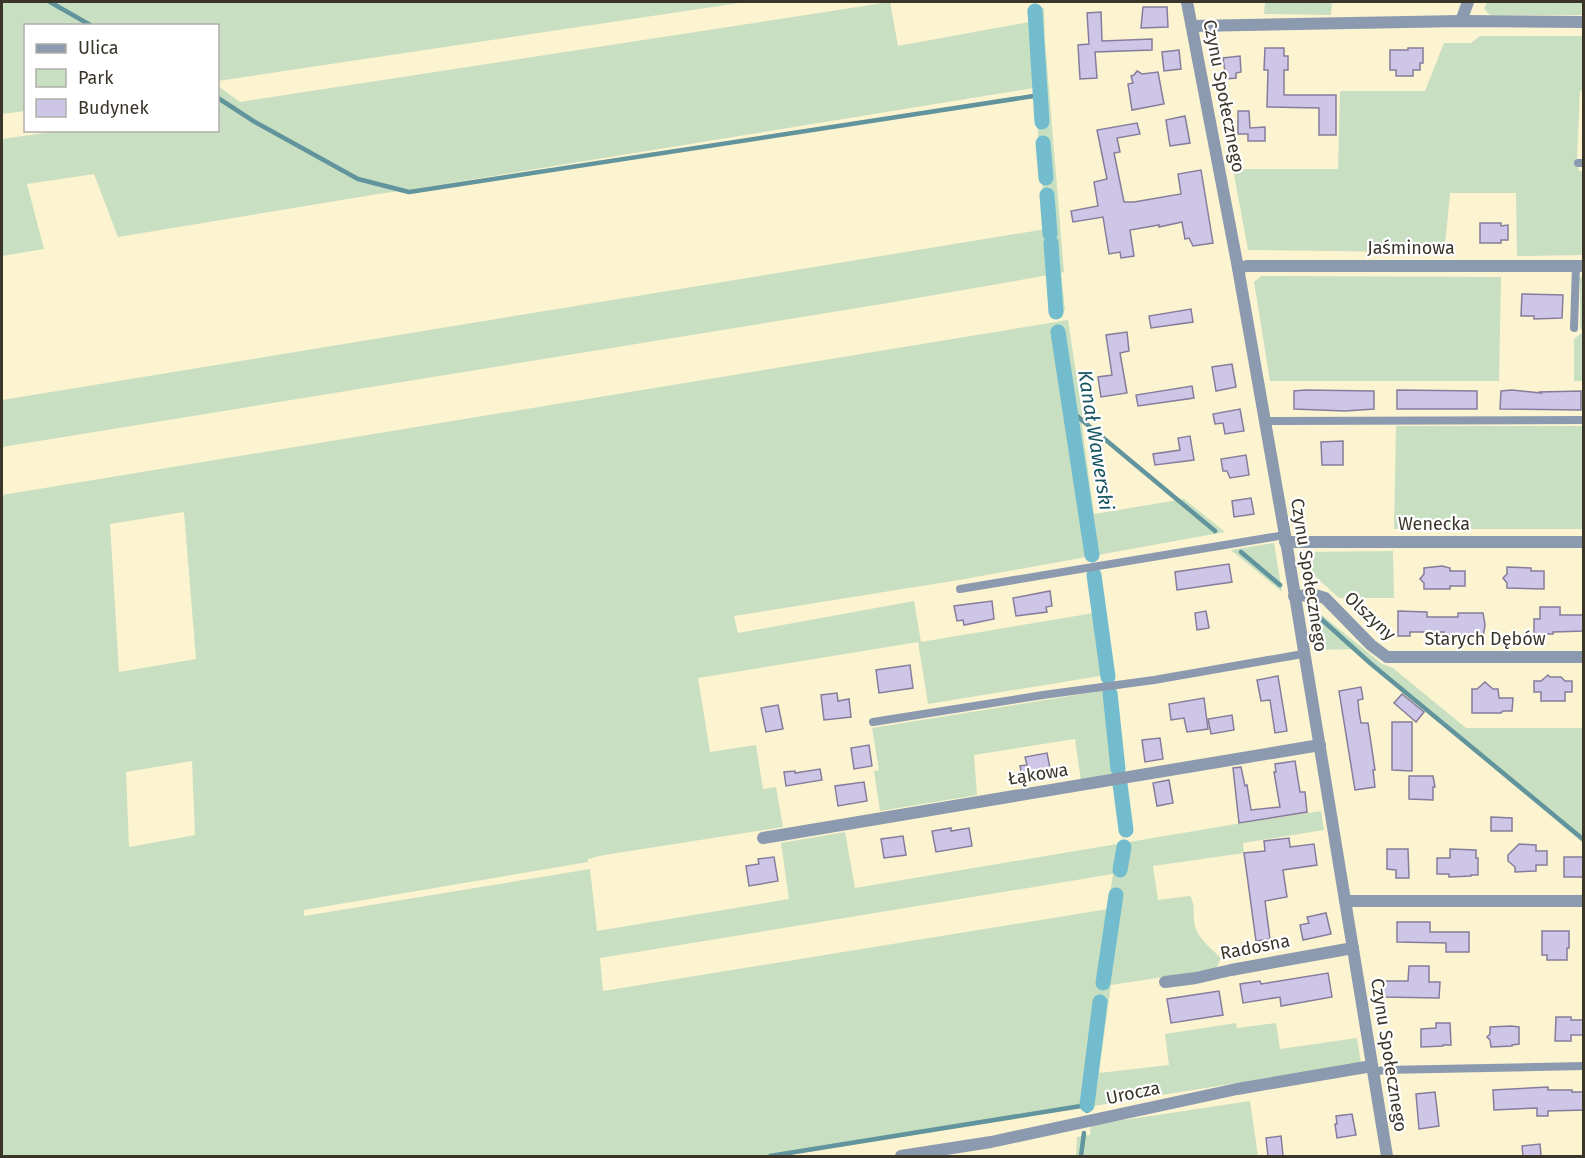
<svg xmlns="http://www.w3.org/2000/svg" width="1585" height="1158" font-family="'Fira Sans',sans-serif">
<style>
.green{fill:#c8e0c1;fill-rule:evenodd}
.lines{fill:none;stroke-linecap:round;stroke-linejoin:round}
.stream{stroke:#61949c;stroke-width:4.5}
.canal{stroke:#72bccd;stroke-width:15}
.building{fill:#cec6e7;stroke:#857d9b;stroke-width:1.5}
.service{stroke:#8b9aaf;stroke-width:8}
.minor{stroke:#8b9aaf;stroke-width:12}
.labels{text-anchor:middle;stroke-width:4.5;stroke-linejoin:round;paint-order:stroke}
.street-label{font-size:18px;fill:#393528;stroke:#fff}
.water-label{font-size:20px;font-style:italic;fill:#175562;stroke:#fff}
</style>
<rect width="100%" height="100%" fill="#fcf3d0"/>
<!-- green -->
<g class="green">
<path d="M2,2h744l-528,79v-55h-192l-1,85 -23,3z"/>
<path d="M890,2l8,44 131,-24 -2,-13 17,-1 1,33 19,231 -3,1 4,36 -2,4 -9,-1 -5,-37 -161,28 -886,144v-47l1044,-171 -12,-141 -621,101 -35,5 -260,43 -24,-63 -67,10 17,65 -42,7v-117l56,-8 160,-1v-44l22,16z"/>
<path d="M1265,2h67l-1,13 -67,-1z"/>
<path d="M1487,2h96v13h-93l-6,-6z"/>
<path d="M1480,36h103v55h-3l-3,67 2,13h4v84l-66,1 -1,-63h-66l-5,52 9,11 -44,-4 -162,-2 -15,-81h105l2,-78h85l19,-48h27z"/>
<path d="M1261,276l240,1 -2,104h-229l-16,-99z"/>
<path d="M1580,277h3v104h-9v-42l9,-7 -3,-4z"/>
<path d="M1068,320l14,93v13l12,88 90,-15 41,33 -266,48 -225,36 4,17 176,-32 7,41 173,-29 -6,-40 11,-2 13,103 -184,30 -10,-62 -220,36 12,74 46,-7 7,44 13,-2 7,40 -179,28 -16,4v3l-284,48v6l286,-47 7,62 192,-32 -8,-56 64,-11 10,56 381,-64 85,-13 3,19 -81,13 1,10 -91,13 5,34 32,-4c7,11 1,21 6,33 4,11 17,21 25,29l-5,11 -105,16 -12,88 70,-8 -4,-31 71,-11 1,5 39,-5 4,26 77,-11 4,25 -578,93h-781v-661zM184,512l12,147 -77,13 -9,-148zM192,761l3,74 -66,12 -3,-75zM1113,874l-5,35 -505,82 -3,-33z"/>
<path d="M1396,426h187v103h-189z"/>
<path d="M1274,543l8,49 -51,-42z"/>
<path d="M1393,551l1,47h-55l-33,-30 -3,-16z"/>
<path d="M1322,615l60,49 11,4 73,60h117v115l-231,-194 -37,1 -2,-25z"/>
<path d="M1114,689l9,83 -42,9 -6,-42 -101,16 3,40 -97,16 -6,-40 5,-1 -7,-42z"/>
<path d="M1250,1101l8,55h-182l1,-19 13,-2 1,-10z"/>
</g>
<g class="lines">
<!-- stream -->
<g class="stream">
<path d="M50,2l42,24"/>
<path d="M218,98l37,24 103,57 51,13 631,-97"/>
<path d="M1071,411l144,120"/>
<path d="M1241,552l39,33"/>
<path d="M1310,609l60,54 214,177"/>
<path d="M770,1156l317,-51v6"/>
<path d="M1081,1156l3,-23"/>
</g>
<!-- canal -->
<g class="canal">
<path d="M1035,11l7,111"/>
<path d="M1043,143l3,35"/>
<path d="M1047,195l3,39"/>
<path d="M1051,243l5,69"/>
<path d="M1058,332l34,223"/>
<path d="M1094,575l14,102"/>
<path d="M1110,693l8,76"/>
<path d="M1120,784l6,46"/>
<path d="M1120,870l4,-23"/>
<path d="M1103,983l13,-88"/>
<path d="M1087,1105l13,-103"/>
</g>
</g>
<!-- building -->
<g class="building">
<path d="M1143,7h24l1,20 -27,1z"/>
<path d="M1101,12l1,29 50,-2v11l-57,2 2,26 -17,1 -2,-34 11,-1 -2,-31z"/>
<path d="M1265,48h19v8h4v14h-4v25h52v40h-17v-27l-52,-1 1,-37h-4z"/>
<path d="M1408,48h15v15h-3v7h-7v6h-17v-6h-6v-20h18z"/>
<path d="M1179,50l2,19 -17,2 -2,-19z"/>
<path d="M1240,56l1,16 -5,1v5l-10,1 -3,-21z"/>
<path d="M1137,71l5,3 16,-2 6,32 -32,6 -4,-26 5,-1 -2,-7 3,-1z"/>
<path d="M1238,111h11l1,17 15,-1v14h-17v-7h-10z"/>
<path d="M1185,116l5,27 -20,3 -4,-26z"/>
<path d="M1137,123l3,11 -23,4 3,14 -6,1 10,49h10l47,-8 -3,-20 23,-4 12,73 -20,3 -4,-8 -4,1 -3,-17 -23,5v-2l-29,5 4,26 -13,2 -1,-6 -11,2 -6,-37 -30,5 -2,-11 27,-5 -4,-24 13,-3 -10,-49z"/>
<path d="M1480,223h21v3l7,-1v15h-7v3h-21z"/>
<path d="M1522,294l41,1 -1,23 -28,1v-3h-13z"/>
<path d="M1191,309l2,13 -42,6 -2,-12z"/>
<path d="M1127,332l2,19 -9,2 7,40 -26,4 -3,-20 14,-2 -6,-40z"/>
<path d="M1232,364l4,23 -20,4 -4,-24z"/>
<path d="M1192,386l2,12 -56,8 -2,-11z"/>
<path d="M1305,390l69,1v18l-29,2 -51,-2v-18z"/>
<path d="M1397,390l80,1v18h-80z"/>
<path d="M1512,390l29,3 -1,-1 41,-1v19l-81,-1 1,-18z"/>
<path d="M1240,409l4,22 -19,3 -2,-11 -8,1 -2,-10z"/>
<path d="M1190,436l4,24 -39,5 -2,-11 27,-4 -2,-12z"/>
<path d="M1343,441v24h-21l-1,-23z"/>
<path d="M1246,455l3,20 -19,3 -3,-7h-4l-2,-12z"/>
<path d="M1251,498l3,16 -20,3 -2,-16z"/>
<path d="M1229,564l3,18 -55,8 -2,-18z"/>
<path d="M1442,566l8,2v3h15v15h-15v3h-26v-6l-4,-4 4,-5v-6z"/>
<path d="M1507,567l24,1v3h13v18l-37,-1v-5l-4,-5 4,-4z"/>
<path d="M1050,591l2,15 -6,1 1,5 -31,4 -3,-18z"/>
<path d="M992,601l2,18 -30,6 -1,-5 -6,1 -3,-15z"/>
<path d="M1540,607h20v8h24v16l-31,1v2h-19v-15h6z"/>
<path d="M1206,611l3,17 -12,2 -2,-17z"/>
<path d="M1398,611l29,1v5h31v-4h25l2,12 -2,13 -25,1v-4h-14v-3h-34v4h-12z"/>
<path d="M910,665l3,23 -34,5 -3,-23z"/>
<path d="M1548,675l2,2h11l4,4h7v11h-7v9h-24v-9h-7v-11h7z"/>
<path d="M1278,676l9,55 -12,2 -5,-33 -9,1 -4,-21z"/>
<path d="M1485,682l8,7h5l1,9h14l-1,13h-9l-2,2h-29v-24h5z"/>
<path d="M1361,687l2,12 -5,1 1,12 2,11h7l7,47h-2l2,17 -20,3 -16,-99z"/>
<path d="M837,693l1,8 11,-2 2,18 -27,3 -3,-25z"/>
<path d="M1402,694l22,18 -8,10 -22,-19z"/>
<path d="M1204,698l4,31 -21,3 -3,-14 -13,2 -2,-16z"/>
<path d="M778,705l5,24 -17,3 -5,-24z"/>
<path d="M1232,715l2,15 -23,4 -3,-15z"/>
<path d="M1392,722h20v49l-20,-1z"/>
<path d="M1160,738l3,21 -18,3 -3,-22z"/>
<path d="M869,745l3,21 -18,3 -3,-21z"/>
<path d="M1047,753l4,20 -29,4 -2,-11 7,-1 -2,-8z"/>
<path d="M1295,761l5,31h5l2,20 -68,11 -6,-55 8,-1 4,19 2,-1 4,25 29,-3 -6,-35h2l-1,-8z"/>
<path d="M820,769l2,11 -36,6 -2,-14 11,-1v2z"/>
<path d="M1409,776h24l2,11h-2v13l-24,-1z"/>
<path d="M1169,780l4,23 -16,3 -4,-23z"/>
<path d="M864,782l3,19 -29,5 -3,-20z"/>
<path d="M1491,817l21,1v13h-21z"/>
<path d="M951,828v3l18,-3 3,18 -36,6 -4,-21z"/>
<path d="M903,836l3,19 -22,3 -3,-19z"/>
<path d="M1289,838l1,9 24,-3 3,21 -34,5 4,27 -22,4 5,38 -14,2 -12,-88 21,-2 -1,-10z"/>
<path d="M1519,844l17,1v6h11v14h-11v6l-21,1v-5l-7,-6v-6z"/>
<path d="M1387,849h21l1,29h-13v-8l-9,-1z"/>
<path d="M1450,849l26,1v8h2v17h-7v1l-22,1v-3h-12v-16h13z"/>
<path d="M774,857l4,24 -29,5 -3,-20 13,-2 -1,-5z"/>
<rect x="1564" y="857" width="19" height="20"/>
<path d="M1326,913l5,21 -28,6 -3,-15 9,-2 -2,-6z"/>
<path d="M1397,922h33v10h39v20h-23v-9l-49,-1z"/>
<path d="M1542,931h27v17h-2v12h-20v-5h-5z"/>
<path d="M1409,966h20v16h11l-1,16 -56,-1 1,-16h24z"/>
<path d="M1328,973l4,24 -51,9 -1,-9 -37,6 -3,-19 20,-3 1,3z"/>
<path d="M1219,991l4,24 -52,8 -4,-24z"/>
<path d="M1556,1017h15v3h13v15h-13v6h-16z"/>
<path d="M1436,1023h14l1,22h-8v1l-22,1v-18l15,-1z"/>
<path d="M1511,1026l8,1v17l-7,1v1l-21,1 -1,-7 -3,-3 3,-3v-7z"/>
<path d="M1548,1087v3h24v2h12v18l-36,1v5h-11v-8l-43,2 -1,-20z"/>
<path d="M1435,1092l4,34 -20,3 -3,-35z"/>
<path d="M1352,1114l4,21 -19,3 -2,-14h2l-1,-8z"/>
<path d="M1281,1136l2,20h-15l-2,-18z"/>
<path d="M1540,1144l1,12h-18l-1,-10z"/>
</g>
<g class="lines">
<!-- service -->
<g class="service">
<path d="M1578,163h6"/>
<path d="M1574,328l2,-62"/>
<path d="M1265,421l319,-1"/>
<path d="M960,589l325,-54"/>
<path d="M873,722l170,-27 111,-15 149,-26"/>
<path d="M1373,1072l11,-2 200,-4"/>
</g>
<!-- minor -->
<g class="minor">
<path d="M1187,2l51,266 47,267 102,621"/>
<path d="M1461,21l7,-19"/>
<path d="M1193,26l268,-5 123,1"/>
<path d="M1238,268l9,-2h337"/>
<path d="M1285,542h299"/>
<path d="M1294,596l21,-1 10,3 46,47 16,12h197"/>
<path d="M763,838l557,-93"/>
<path d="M1345,901h239"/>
<path d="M1165,982l31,-4 35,-8 122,-22"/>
<path d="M901,1156l90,-14 246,-53 135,-23"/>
</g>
</g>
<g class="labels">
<!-- street labels -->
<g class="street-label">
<text transform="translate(1224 96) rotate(79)" y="6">Czynu Społecznego</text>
<text x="1411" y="254">Jaśminowa</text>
<text x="1434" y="530">Wenecka</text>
<text transform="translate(1309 575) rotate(81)" y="6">Czynu Społecznego</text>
<text transform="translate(1370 616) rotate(43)" y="6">Olszyny</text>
<text x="1485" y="645">Starych Dębów</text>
<text transform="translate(1038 774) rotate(-9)" y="6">Łąkowa</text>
<text transform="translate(1255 947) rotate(-11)" y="6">Radosna</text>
<text transform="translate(1389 1055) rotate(81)" y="6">Czynu Społecznego</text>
<text transform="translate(1133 1093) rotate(-12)" y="6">Urocza</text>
</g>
<!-- water labels -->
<g class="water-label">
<text transform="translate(1096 440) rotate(81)" y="7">Kanał Wawerski</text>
</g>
</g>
<!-- border -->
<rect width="1585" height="1158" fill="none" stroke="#393528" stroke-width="6"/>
<!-- legend -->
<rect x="24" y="24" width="195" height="108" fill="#ffffff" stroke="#b0aea9" stroke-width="1.5"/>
<rect x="36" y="44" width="30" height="9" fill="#8b9aaf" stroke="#b0aea9" stroke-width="1.5"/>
<text x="78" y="54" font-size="18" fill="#393528">Ulica</text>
<rect x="36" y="69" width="30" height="18" fill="#c8e0c1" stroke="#b0aea9" stroke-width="1.5"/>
<text x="78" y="84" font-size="18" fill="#393528">Park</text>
<rect x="36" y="99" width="30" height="18" fill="#cec6e7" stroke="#b0aea9" stroke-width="1.5"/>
<text x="78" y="114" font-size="18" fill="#393528">Budynek</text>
</svg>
